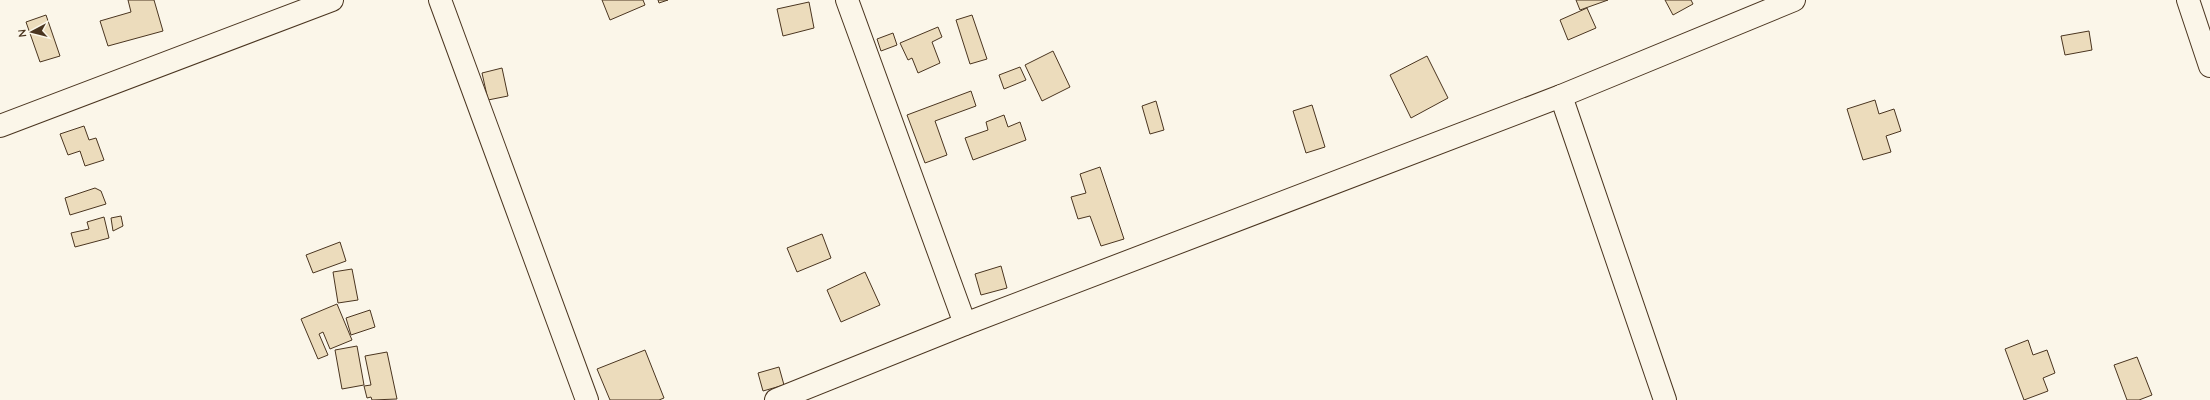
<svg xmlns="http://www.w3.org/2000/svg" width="2210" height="400" font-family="Quicksand,sans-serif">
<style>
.building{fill:#ecdcbc;stroke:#4a3520}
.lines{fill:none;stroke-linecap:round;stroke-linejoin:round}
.street-casing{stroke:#4a3520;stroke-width:24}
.street{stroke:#fbf6e9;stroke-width:22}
</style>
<rect width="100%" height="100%" fill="#fbf6e9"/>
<!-- building -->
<g class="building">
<path d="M128,0h26l9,31 -55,15 -8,-25 31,-9z"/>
<path d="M602,0h41l2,5 -35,15z"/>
<path d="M658,0h10l-9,3z"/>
<path d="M1576,0h32l-28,10z"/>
<path d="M1665,0h26l2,4 -20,11z"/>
<path d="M809,2l5,26 -31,8 -6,-27z"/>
<path d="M1587,8l9,20 -28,12 -8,-20z"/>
<path d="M46,15l14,41 -20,6 -14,-40z"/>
<path d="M972,15l15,44 -17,5 -14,-44z"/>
<path d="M938,27l4,10 -10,5 8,21 -22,10 -6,-15 -4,2 -8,-17z"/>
<path d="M2089,31l3,19 -27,5 -4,-19z"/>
<path d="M893,33l4,12 -16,6 -4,-12z"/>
<path d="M1053,51l17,36 -28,14 -17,-36z"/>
<path d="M1427,56l21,42 -37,20 -21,-43z"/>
<path d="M1020,67l6,13 -22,9 -5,-14z"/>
<path d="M502,68l6,28 -20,4 -6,-27z"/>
<path d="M971,91l5,15 -41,15 12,34 -22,8 -18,-48z"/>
<path d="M1875,100l4,14 15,-5 7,22 -15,5 5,16 -28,8 -16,-51z"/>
<path d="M1156,101l8,29 -14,4 -8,-28z"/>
<path d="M1312,105l13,42 -19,6 -13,-42z"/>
<path d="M1004,115l4,12 12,-5 6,18 -53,20 -8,-22 23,-8 -2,-8z"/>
<path d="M84,126l5,14 7,-2 8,22 -19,6 -5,-15 -12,4 -8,-21z"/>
<path d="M1100,167l24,72 -23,7 -11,-30 -12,3 -7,-22 15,-4 -6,-19z"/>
<path d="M95,188l6,3 5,13 -36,11 -5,-17z"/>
<path d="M121,216l2,10 -10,5 -2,-13z"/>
<path d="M104,217l5,21 -34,9 -4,-14 18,-4 -2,-7z"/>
<path d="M822,234l9,24 -34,14 -10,-24z"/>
<path d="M340,242l6,19 -33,12 -7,-18z"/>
<path d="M1001,266l6,22 -26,7 -6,-21z"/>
<path d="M352,269l6,31 -20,3 -5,-31z"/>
<path d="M865,272l15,33 -39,17 -14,-32z"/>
<path d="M337,304l15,36 -22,9 -7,-17 -4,2 9,21 -10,4 -17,-40z"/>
<path d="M370,310l5,17 -24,8 -5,-17z"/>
<path d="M2028,340l5,15 14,-5 8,23 -12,5 5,13 -24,9 -19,-51z"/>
<path d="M357,346l7,39 -22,4 -7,-39z"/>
<path d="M645,350l19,48 -5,2h-49l-13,-31z"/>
<path d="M387,352l10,47 -25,1 -1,-3 -4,1 -3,-12 7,-1 -6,-29z"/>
<path d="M2137,357l15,38 -13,5h-12l-13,-35z"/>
<path d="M779,367l5,18 -21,6 -5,-18z"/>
</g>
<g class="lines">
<defs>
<g id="street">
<path d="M440,0l147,400"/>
<path d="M847,0l118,324"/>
<path d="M2188,0l22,66"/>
<path d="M1561,96l104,304"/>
<path d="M0,126l332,-126"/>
<path d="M776,400l189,-76 596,-228 233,-96"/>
</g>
</defs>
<!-- street casing -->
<use href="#street" class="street-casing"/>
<!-- street -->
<use href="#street" class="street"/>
</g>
<!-- north arrow -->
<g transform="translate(32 32) rotate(263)" stroke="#fbf6e9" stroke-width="3" paint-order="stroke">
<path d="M0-3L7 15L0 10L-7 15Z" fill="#4a3520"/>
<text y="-6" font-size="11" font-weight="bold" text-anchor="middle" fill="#4a3520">N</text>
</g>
</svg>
